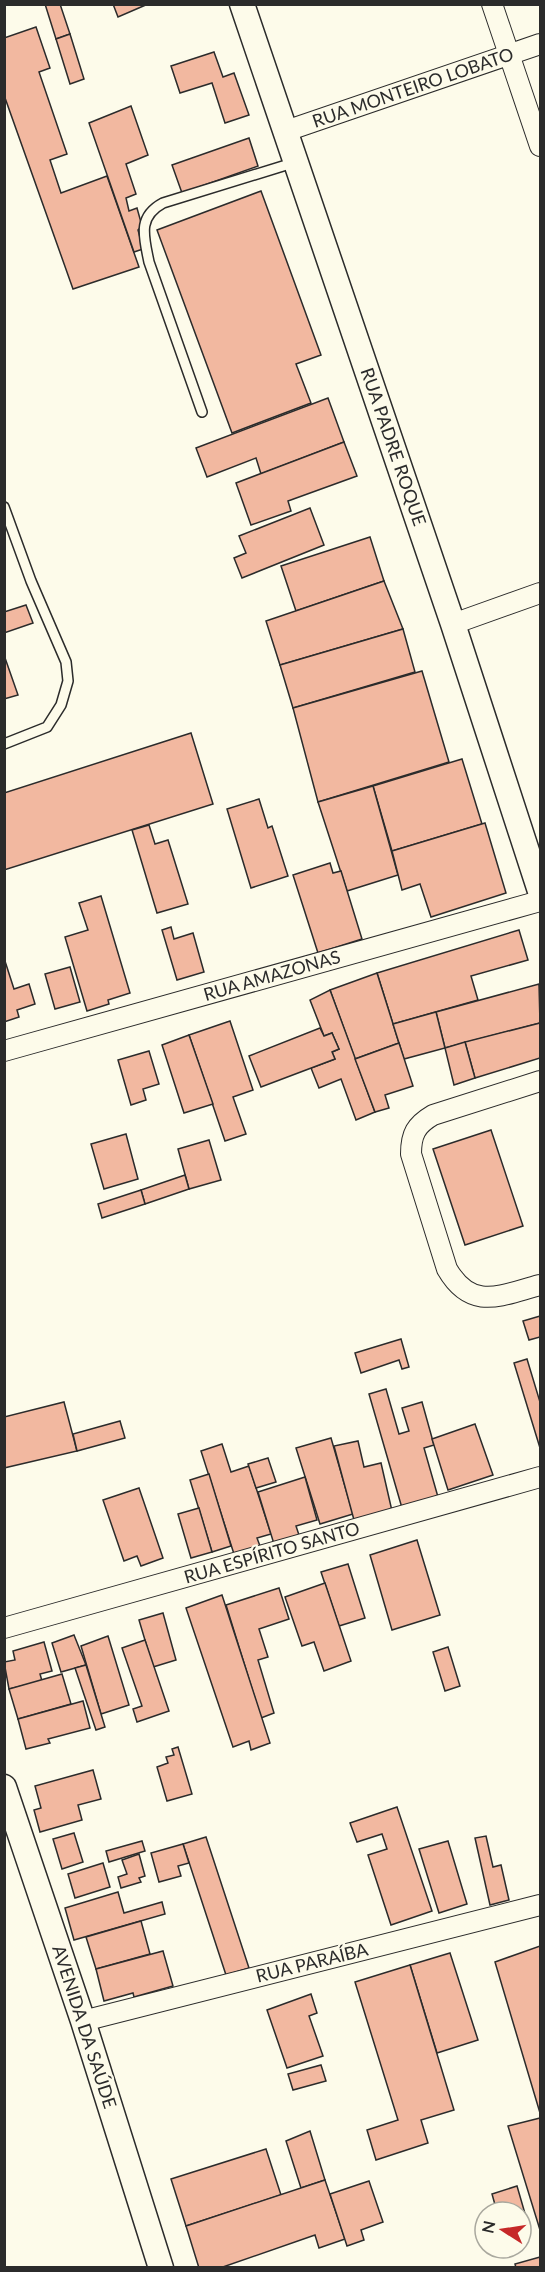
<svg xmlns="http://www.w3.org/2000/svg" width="545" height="2272" font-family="Lato,sans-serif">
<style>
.building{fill:#f2b8a0;stroke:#2b2b2b;stroke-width:1.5}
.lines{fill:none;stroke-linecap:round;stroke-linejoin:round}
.service-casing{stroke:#2b2b2b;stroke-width:12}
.minor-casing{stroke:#2b2b2b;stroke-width:22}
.tertiary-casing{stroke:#2b2b2b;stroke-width:27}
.service{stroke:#fdfbea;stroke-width:9}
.minor{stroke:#fdfbea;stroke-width:20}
.tertiary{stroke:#fdfbea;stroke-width:24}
.labels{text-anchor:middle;stroke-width:4.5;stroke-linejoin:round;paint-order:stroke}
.street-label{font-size:18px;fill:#2b2b2b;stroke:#fdfbea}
</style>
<rect width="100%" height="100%" fill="#fdfbea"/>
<!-- building -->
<g class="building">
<path d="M45,4h15l10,30 -14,5z"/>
<path d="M113,4h35l-30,13z"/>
<path d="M36,27l14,41 -11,4 28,82 -17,6 11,33 46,-17 32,91 -66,22 -69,-194v-57z"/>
<path d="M70,34l14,45 -14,5 -14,-45z"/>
<path d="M214,52l9,25 11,-4 15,42 -24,8 -13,-40 -32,10 -9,-27z"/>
<path d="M131,106l17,49 -22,9 10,30 -10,4 3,13 8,-3 5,18 -4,4 5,19 -9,3 -45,-129z"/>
<path d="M249,138l9,28 -76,27 -10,-28z"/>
<path d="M261,191l60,164 -25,9 15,39 -79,30 -75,-203z"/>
<path d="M328,398l16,44 -83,32 -5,-16 -49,19 -11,-29z"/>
<path d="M344,442l13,34 -69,25 3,10 -40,14 -15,-42z"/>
<path d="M310,508l14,37 -82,33 -8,-20 12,-5 -7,-17z"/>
<path d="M370,537l14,44 -88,30 -15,-45z"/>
<path d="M384,581l19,48 -123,36 -14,-44z"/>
<path d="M26,605l7,18 -29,10v-21z"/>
<path d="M403,629l12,43 -122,36 -13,-43z"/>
<path d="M4,655l14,40 -14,4z"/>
<path d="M422,671l27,91 -131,40 -25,-94z"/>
<path d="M191,733l22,71 -209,66v-77z"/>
<path d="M462,759l20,65 -90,27 -19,-65z"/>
<path d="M373,786l25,89 -51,16 -29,-89z"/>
<path d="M259,799l9,29 4,-2 16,50 -37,12 -24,-79z"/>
<path d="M485,823l21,70 -75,24 -11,-33 -18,6 -10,-39z"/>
<path d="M149,825l6,19 13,-4 20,64 -31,9 -25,-83z"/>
<path d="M330,863l3,10 8,-2 21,68 -44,14 -25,-78z"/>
<path d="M101,896l29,97 -22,7 1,4 -22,7 -22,-74 23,-7 -9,-27z"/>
<path d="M171,927l3,12 19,-6 11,39 -27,8 -15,-50z"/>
<path d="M519,930l9,30 -57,16 7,24 -85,24 -16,-51z"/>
<path d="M4,958l10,31 15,-5 6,20 -18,6 2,7 -15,5z"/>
<path d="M70,967l10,35 -25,7 -10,-35z"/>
<path d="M377,973l22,70 -44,16 -25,-69z"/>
<path d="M539,984l1,39 -95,25 -9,-36z"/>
<path d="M330,990l45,122 -19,8 -15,-41 -22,9 -8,-20 24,-9 -3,-7 7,-3 -7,-16 -8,3 -14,-36z"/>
<path d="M436,1012l9,36 -41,11 -11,-35z"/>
<path d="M230,1021l23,69 -20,7 13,37 -21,7 -36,-106z"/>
<path d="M540,1023v35l-65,20 -10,-36z"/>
<path d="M320,1028l4,8 8,-3 7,16 -7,3 3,7 -74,28 -12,-31z"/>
<path d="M189,1035l24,69 -29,9 -22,-68z"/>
<path d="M465,1042l10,36 -21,7 -9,-37z"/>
<path d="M399,1043l14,43 -28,9 4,13 -14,4 -20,-53z"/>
<path d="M149,1051l10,33 -16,5 3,11 -15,5 -13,-45z"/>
<path d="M491,1130l32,96 -58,19 -32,-96z"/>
<path d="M126,1134l12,45 -34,10 -13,-45z"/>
<path d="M209,1140l12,40 -32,9 -11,-40z"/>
<path d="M185,1175l4,14 -44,15 -4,-14z"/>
<path d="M141,1190l4,14 -43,14 -4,-14z"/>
<path d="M540,1316v21l-11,3 -6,-19z"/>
<path d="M401,1339l8,28 -7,2 -3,-9 -38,13 -6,-20z"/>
<path d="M527,1359l13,43v46l-26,-85z"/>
<path d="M386,1389l13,45 10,-3 -7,-23 20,-6 12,43 -10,3 14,49 -36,11 -33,-114z"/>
<path d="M64,1402l13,49 -73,17v-51z"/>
<path d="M120,1421l5,17 -48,13 -4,-17z"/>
<path d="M475,1424l18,51 -45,15 -16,-51z"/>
<path d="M331,1438l22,76 -33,10 -24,-76z"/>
<path d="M358,1441l6,26 17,-4 11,48 -38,9 -20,-74z"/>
<path d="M222,1444l9,28 18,-6 22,68 -14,4 3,8 -26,8 -33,-103z"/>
<path d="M268,1458l8,24 -20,6 -8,-24z"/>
<path d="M209,1474l22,72 -19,6 -22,-72z"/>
<path d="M305,1477l12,43 -21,6 3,9 -25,9 -16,-52z"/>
<path d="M139,1488l24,70 -22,8 -4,-10 -13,5 -21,-61z"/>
<path d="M199,1508l13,44 -21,6 -13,-44z"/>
<path d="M417,1540l23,75 -48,15 -22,-75z"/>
<path d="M348,1564l17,54 -26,8 -18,-54z"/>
<path d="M325,1583l26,78 -27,10 -10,-29 -12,4 -17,-49z"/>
<path d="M279,1588l10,31 -30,10 9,28 -10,3 16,53 -13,5 -35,-113z"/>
<path d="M222,1595l48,148 -19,7 -2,-9 -16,6 -47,-139z"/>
<path d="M163,1613l13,47 -23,7 -14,-47z"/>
<path d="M74,1635l12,30 -25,7 -9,-29z"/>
<path d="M108,1636l21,69 -28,9 -20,-68z"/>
<path d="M145,1640l24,71 -32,11 -4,-13 9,-3 -20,-58z"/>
<path d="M44,1642l8,29 -12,3 2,7 -33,8 -5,-27 11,-2 -2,-9z"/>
<path d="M448,1647l12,39 -15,5 -12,-39z"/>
<path d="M86,1665l19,62 -9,3 -21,-62z"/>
<path d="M62,1674l9,30 -53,15 -9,-30z"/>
<path d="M83,1701l7,27 -42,11 2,4 -24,6 -8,-30z"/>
<path d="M178,1747l14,47 -25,7 -10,-34 11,-4 -2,-6 8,-2 -2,-6z"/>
<path d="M93,1770l8,29 -23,6 4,15 -42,12 -6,-22 7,-2 -6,-22z"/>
<path d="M397,1807l35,104 -41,14 -23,-70 19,-6 -5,-15 -25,8 -7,-19z"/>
<path d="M74,1833l9,29 -21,7 -9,-30z"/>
<path d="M486,1836l7,31 8,-2 8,35 -19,5 -15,-67z"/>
<path d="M206,1837l43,131 -23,7 -43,-131z"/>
<path d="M142,1841l3,10 -36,11 -3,-11z"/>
<path d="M448,1841l19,63 -28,9 -20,-64z"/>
<path d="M183,1844l6,19 -11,3 3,10 -22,6 -8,-29z"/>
<path d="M139,1854l6,22 -6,2 2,4 -20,6 -3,-11 9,-3 -5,-14z"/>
<path d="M103,1863l7,24 -35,11 -7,-24z"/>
<path d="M118,1892l6,21 38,-11 3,12 -91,26 -9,-32z"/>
<path d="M141,1921l9,33 -54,15 -10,-32z"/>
<path d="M540,1946v167l-45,-151z"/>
<path d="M163,1951l10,35 -39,11 -1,-4 -29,8 -8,-32z"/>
<path d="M450,1953l28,87 -41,13 -27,-88z"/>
<path d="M410,1965l44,145 -33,10 7,23 -52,17 -9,-30 31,-10 -43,-138z"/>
<path d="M311,1994l6,19 -8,3 14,40 -36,12 -20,-58z"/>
<path d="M321,2065l5,16 -33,9 -5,-16z"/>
<path d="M540,2118v112l-32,-104z"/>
<path d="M310,2131l15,49 -24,8 -15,-47z"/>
<path d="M266,2149l15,46 -95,31 -15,-47z"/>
<path d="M325,2180l20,59 -26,9 -4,-13 -95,33h-21l-13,-42z"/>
<path d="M369,2181l14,41 -22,8 3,10 -17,6 -17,-52z"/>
<path d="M517,2186l9,31 -5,2v-7h-24l-5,-18z"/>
<path d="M540,2257v11h-24l-1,-4z"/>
</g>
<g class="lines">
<defs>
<g id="service">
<path d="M202,412l-53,-150c-5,-25 -12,-45 14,-59l133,-41"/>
<path d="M4,507l27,74 35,81 2,19 -7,24 -14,22 -43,17"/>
</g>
<g id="minor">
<path d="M492,4l48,142"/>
<path d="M286,131l254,-87"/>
<path d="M453,624l87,-31"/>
<path d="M4,1051l536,-150"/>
<path d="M540,1081l-107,34c-17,10 -22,19 -22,39l36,115c25,43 54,26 93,16"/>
<path d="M4,1628l536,-151"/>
<path d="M83,2021l457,-116"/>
</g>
<g id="tertiary">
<path d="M242,4l211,620 87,267"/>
<path d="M4,1787l79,234 78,247"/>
</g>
</defs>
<!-- service casing -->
<use href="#service" class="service-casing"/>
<!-- minor casing -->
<use href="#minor" class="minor-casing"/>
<!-- tertiary casing -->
<use href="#tertiary" class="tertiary-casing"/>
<!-- service -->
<use href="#service" class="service"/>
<!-- minor -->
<use href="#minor" class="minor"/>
<!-- tertiary -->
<use href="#tertiary" class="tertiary"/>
</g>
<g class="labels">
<!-- street labels -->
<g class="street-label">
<text transform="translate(413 88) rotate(-19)" y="6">RUA MONTEIRO LOBATO</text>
<text transform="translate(393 447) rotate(71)" y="6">RUA PADRE ROQUE</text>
<text transform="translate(272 976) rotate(-16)" y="6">RUA AMAZONAS</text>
<text transform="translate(272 1553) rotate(-16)" y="6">RUA ESPÍRITO SANTO</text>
<text transform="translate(312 1963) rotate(-14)" y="6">RUA PARAÍBA</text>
<text transform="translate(84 2027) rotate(72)" y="6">AVENIDA DA SAÚDE</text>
</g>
</g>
<!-- border -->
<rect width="545" height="2272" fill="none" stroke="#2b2b2b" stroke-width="12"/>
<!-- north arrow -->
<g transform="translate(503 2230) rotate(282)"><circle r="28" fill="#fdfbea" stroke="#a9a89e" stroke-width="1.5"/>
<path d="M0-4.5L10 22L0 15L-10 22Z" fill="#c62828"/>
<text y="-9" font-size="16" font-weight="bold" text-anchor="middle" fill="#2b2b2b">N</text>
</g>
</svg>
